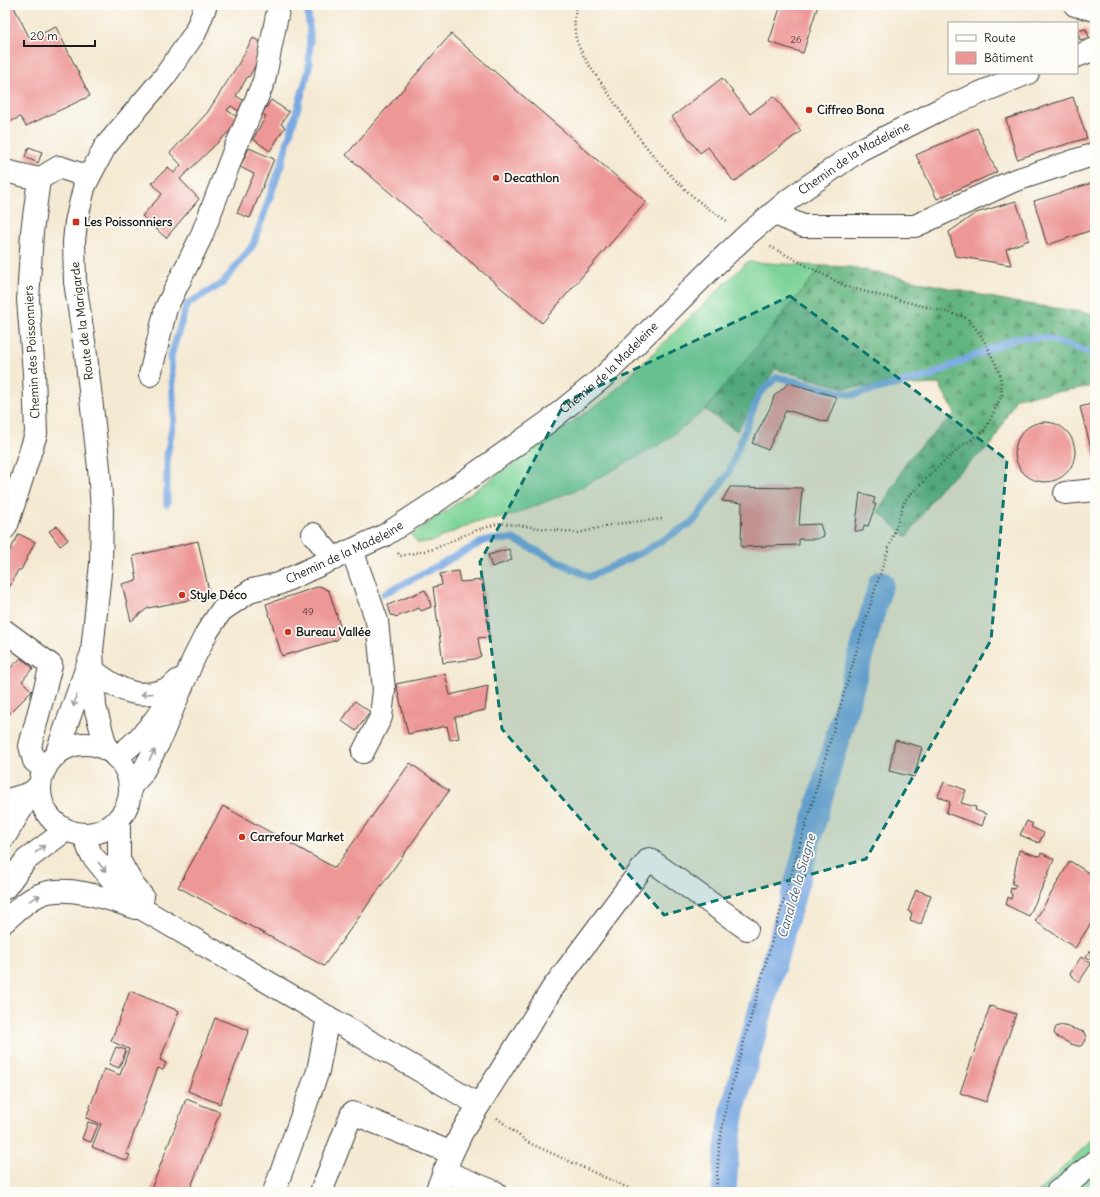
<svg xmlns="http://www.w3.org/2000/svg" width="1100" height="1197" font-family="Delius,sans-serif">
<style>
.grass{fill:#7bd398;stroke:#4c785a}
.forest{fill:url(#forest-firs);stroke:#40684e}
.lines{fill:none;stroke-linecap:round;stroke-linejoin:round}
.stream{stroke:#79a9e3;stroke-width:7}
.canal{stroke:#79a9e3;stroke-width:25}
.building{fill:#ed9897}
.minor-casing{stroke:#3c3b37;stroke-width:24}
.major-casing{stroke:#3c3b37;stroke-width:24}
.path{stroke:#3c3b37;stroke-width:2.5;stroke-dasharray:1 3;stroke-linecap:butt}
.minor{stroke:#fff;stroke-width:22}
.major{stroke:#fff;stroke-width:22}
.oneway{stroke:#999}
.marked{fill:#0f766e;fill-opacity:0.2;stroke:#0f766e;stroke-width:3;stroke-dasharray:8 5;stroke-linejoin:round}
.poi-dot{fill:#c8321e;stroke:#fdfcf7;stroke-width:1.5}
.labels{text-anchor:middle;stroke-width:3.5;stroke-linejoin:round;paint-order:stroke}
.number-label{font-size:10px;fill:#503b3b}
.poi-label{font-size:12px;font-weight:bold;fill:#1c1c1c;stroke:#fdfcf7;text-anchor:start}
.street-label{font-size:12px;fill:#1c1c1c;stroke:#fdfcf7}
.water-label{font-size:13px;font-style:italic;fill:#465b76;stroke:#fdfcf7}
</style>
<defs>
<pattern id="forest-firs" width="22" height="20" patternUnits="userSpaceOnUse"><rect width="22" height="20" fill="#64b580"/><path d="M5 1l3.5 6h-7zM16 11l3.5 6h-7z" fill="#529268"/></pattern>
</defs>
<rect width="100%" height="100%" fill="#fdfcf7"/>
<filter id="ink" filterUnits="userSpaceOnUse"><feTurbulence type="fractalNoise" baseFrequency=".025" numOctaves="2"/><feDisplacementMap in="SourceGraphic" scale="8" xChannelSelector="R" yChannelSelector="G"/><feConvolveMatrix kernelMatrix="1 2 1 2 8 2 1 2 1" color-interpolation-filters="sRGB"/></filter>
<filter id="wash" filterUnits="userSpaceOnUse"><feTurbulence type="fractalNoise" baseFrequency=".012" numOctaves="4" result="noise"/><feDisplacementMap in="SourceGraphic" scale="16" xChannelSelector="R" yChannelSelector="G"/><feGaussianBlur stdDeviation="0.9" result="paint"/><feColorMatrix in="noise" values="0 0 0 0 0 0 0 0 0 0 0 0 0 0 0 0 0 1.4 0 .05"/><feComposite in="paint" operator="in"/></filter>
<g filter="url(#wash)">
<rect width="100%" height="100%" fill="#f4e9d2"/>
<!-- grass -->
<g class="grass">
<path d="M747,262l75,4 -117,144 -44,34 -83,45 -66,26 -37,7 -42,19 -15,2 -7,-8 196,-137z"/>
<path d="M1095,1137v55h-57z"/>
</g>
<!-- forest -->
<path class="forest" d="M822,266l29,1 163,35 81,12v72l-79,12 -24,46 -52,44 -33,49 -30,-26 11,-15 20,-37 47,-46 -16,-29 -94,4 -70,-19 -38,62 -32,-21z"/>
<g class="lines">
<!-- stream -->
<g class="stream">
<path d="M167,504v-48l7,-39 -3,-61 16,-52 35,-20 31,-39 28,-80 28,-96 1,-36 -3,-28"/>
<path d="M384,594l102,-54 27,-1 76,38 54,-25 51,-31 35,-49 30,-78 18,-17 75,18 78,-19 34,-16 53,-22h29l49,16"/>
</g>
<!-- canal -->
<path class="canal" d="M724,1192l3,-46 7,-41 147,-522"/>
</g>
<g id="blocks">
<!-- building -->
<g class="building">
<path d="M5,5h8l17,34 26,-12 34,69 -64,30 -6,-9 -10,5 -5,-10z"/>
<path d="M781,5h37l-15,48 -34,-11z"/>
<path d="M1086,29l3,8 -9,3 -3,-9z"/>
<path d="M451,34l195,168 -104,121 -196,-168z"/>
<path d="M253,38l13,7 -17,32 -1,-1 -12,20 12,7 -6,10 -11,-7 -4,4 14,10 -61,59 19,20 -33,39 -24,-22 20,-22 -10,-11 16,-16 6,6 7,-8 -11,-12 37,-40 29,-45z"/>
<path d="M722,78l28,36 24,-18 27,35 -67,51 -26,-35 -8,6 -28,-36z"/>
<path d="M1073,97l14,41 -70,21 -11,-40z"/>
<path d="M271,100l18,12 -8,12 4,3 -15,24 -17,-12 13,-23 -4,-2z"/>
<path d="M977,128l20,44 -60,27 -21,-44z"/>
<path d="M29,147l13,5 -4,11 -13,-6z"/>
<path d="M249,148l25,11 -24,59 -13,-5 17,-39 -14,-7z"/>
<path d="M1095,182v47l-48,16 -13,-44z"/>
<path d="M1016,201l13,39 -23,9 5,16 -56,-9 -6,-24 27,-19z"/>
<path d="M789,383l48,14 -10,25 -41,-12 -18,40 -16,-7 19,-37 3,-10z"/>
<path d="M1095,403v60l-15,-56z"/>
<circle cx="1045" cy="452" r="30"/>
<path d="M730,487l72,1 -3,37 21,-1 4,12 -8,3h-17v6l-58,2 1,-44 -20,-2z"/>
<path d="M860,493l15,5 -2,6h3l-8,22 -4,-1 -1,6h-8z"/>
<path d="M57,526l11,14 -8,6 -11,-15z"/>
<path d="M19,534l16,8 -14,28h-3l-9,18 -4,-1v-32l2,1z"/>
<path d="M198,541l12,55 -62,12 -17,13 -9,-37 15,-4 -4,-24z"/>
<path d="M509,549l3,11 -20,7 -4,-12z"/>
<path d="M458,571l2,11 23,-2 6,57 -11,1 3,18 -6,3 -32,4 -10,-76 9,-2 -2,-11z"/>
<path d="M320,586l9,5 13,41 -5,8 -55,16 -16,-52z"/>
<path d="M425,590l4,8 2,9 -10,4 -2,-3 -23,9 -1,-1 -4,-1 -3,-10z"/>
<path d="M21,658l12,10 -11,13 10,10 -27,27v-45z"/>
<path d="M445,674l5,21 38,-9 -3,24 -30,7 4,21 -9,2 -3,-14 -39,8 -12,-50z"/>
<path d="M355,701l15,11 -14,19 -14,-10z"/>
<path d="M895,740l27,7 -8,30 -25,-6z"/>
<path d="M410,763l39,28 -125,175 -146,-79 45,-81 112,62z"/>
<path d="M944,782l22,8 -5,13 15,4 -1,3 11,4 -4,12 -36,-13 4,-11 -12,-6z"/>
<path d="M1027,821l6,3 -2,3 13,6 -5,10 -19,-8z"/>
<path d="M1019,850l18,6h3l1,-3 13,6 -7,18 -18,39 -23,-11 2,-8 3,2 1,-5 -2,-1 1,-5 3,1 2,-4 -4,-1z"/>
<path d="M1070,861l25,16v40l-20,31 -40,-27z"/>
<path d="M916,890l15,5 -10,29 -11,-4 2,-7 -4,-2z"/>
<path d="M1095,945v17l-9,-5z"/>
<path d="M1081,957l10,7 -12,18 -9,-8z"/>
<path d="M130,991l49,20 -19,49 6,3 -3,7 -5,-2 -32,86 4,1 -3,6 -35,-14 9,-23 -15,-6 18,-49 16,6 9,-26 -18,-8z"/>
<path d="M990,1006l26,8 -30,88 -26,-9z"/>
<path d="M215,1018l34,12 -29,74 -32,-13z"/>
<path d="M1061,1025l23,7 2,6 -1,4 -4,4h-3l-7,-2 -14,-7 -3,-4 2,-6z"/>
<path d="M116,1047l10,3 -7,18 -10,-4z"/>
<path d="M186,1099l34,13 -31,80h-39z"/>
<path d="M88,1122l10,3 -7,17 -9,-3z"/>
</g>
</g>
</g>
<g filter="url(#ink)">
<use href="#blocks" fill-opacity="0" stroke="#3c3b37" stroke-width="1"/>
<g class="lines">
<defs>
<g id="minor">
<path d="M1075,5l20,5"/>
<path d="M1077,56l18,-7"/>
<path d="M5,171l34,8"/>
<path d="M773,213l30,13h112l98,-45 82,-27"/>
<path d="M150,375l16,-67 35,-71 33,-86 30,-70 15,-76"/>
<path d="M1065,493l30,-3"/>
<path d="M5,528l3,-6 28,-88 -2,-61 -6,-73 4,-68 7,-53 20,-12 30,10"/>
<path d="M313,534l21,25"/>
<path d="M352,550l25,71 7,69 -3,27 -18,35"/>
<path d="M5,631l46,34 -21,81 4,15 11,8"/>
<path d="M94,671c18,14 39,28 63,21 4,-1 9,-2 12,-4 4,-2 7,-6 10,-8"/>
<path d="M116,757c21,-14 38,-34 51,-55"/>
<path id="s1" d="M130,787l11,-12 17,-31 35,-84 14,-28 14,-21 31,-21 26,-6 107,-49 46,-30 117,-83 54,-44 114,-114 32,-30 43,-36 69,-48 81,-41 87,-36"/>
<path d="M5,801l26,-8"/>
<path d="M119,818v42l14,25 10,12"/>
<path d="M83,834l8,20 31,38 22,18 335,195"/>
<path d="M5,921c11,-10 21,-20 34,-26 27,-12 70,4 97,13"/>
<path d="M444,1171l51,21"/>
<path d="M274,1192l44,-121 10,-54"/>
<path d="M321,1192l31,-79 100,40"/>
<path d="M436,1192l16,-39 10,-21 90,-143 97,-130 98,70"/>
<path d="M1057,1192l38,-30"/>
</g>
<g id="major">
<circle cx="85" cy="789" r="45"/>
<path d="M107,750l-12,-43 -3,-56 9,-88 1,-52 -3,-43 -13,-113 -11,-73 -1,-40 2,-20 8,-34 5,-11 16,-30 60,-71 30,-43 11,-28"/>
<path d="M56,755l34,-97"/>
<path d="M5,836l26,-43 9,-8"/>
<path d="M5,888l21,-28 40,-30"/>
</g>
</defs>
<!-- minor casing -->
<use href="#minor" class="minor-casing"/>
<!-- major casing -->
<use href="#major" class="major-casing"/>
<!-- path -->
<g class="path">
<path d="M577,5c-3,10 -3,22 -1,33 4,16 19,36 29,50 33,51 69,101 122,133"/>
<path d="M398,553l2,3 34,-7 37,-17 29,-9 79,10 35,-9 48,-5"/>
<path d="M497,1118l30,24 110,50"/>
<path d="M716,1192l3,-46 7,-39 47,-170 89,-305 15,-49 28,-83 33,-33 25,-22 22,-15 17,-35 -2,-21 -12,-26 -8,-14 -12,-15 -6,-3 -115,-29 -78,-41"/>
</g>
<!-- minor -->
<use href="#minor" class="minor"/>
<!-- major -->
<use href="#major" class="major"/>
</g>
<!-- one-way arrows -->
<defs><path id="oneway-shaft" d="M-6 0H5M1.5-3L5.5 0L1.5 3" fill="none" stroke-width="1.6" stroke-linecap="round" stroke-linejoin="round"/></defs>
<g class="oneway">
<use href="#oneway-shaft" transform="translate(147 694) rotate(175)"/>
<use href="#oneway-shaft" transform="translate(75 701) rotate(107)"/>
<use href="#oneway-shaft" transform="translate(152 755) rotate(-62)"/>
<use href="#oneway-shaft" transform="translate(40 849) rotate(-39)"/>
<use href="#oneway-shaft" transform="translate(102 867) rotate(51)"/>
<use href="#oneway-shaft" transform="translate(35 898) rotate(-28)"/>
</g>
</g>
<!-- marked area -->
<path class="marked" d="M790,296l217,164 -16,180 -125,219 -202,56 -162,-186 -22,-167 85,-160z"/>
<!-- markers -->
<g class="poi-dot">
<circle cx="809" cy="110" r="4"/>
<circle cx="496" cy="178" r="4"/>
<rect x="72" y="218" width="8" height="8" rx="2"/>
<circle cx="182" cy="595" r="4"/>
<circle cx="288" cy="632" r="4"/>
<circle cx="242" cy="837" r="4"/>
</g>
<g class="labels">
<!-- number labels -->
<g class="number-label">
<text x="796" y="43">26</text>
<text x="308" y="615">49</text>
</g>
<!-- poi labels -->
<g class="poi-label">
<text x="817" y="114">Ciffreo Bona</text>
<text x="504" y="182">Decathlon</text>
<text x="84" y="226">Les Poissonniers</text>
<text x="190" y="599">Style Déco</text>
<text x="296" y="636">Bureau Vallée</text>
<text x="250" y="841">Carrefour Market</text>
</g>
<!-- street labels -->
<g class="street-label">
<text dy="4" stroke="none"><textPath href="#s1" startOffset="985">Chemin de la Madeleine</textPath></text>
<text transform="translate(82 321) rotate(-97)" y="4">Route de la Marigarde</text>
<text transform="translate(32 352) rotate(-93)" y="4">Chemin des Poissonniers</text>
<text dy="4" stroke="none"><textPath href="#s1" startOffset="661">Chemin de la Madeleine</textPath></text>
<text dy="4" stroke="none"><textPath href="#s1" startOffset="337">Chemin de la Madeleine</textPath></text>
</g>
<!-- water labels -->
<g class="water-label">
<text transform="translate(796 886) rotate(-74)" y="5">Canal de la Siagne</text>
</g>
</g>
<!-- margin -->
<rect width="1100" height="1197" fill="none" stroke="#fdfcf7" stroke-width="20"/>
<!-- legend -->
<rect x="948" y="22" width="130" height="52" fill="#fdfcf7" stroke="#a3a29f"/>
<rect x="956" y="35" width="20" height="6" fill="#ffffff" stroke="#a3a29f"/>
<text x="984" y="42" font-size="12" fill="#1c1c1c">Route</text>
<rect x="956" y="52" width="20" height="12" fill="#ed9897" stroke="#a3a29f"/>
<text x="984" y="62" font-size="12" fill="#1c1c1c">Bâtiment</text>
<!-- scale -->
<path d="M24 40v6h71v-6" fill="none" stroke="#1c1c1c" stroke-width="2"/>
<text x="30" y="40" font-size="12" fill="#1c1c1c" stroke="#fdfcf7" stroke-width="3" paint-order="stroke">20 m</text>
</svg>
